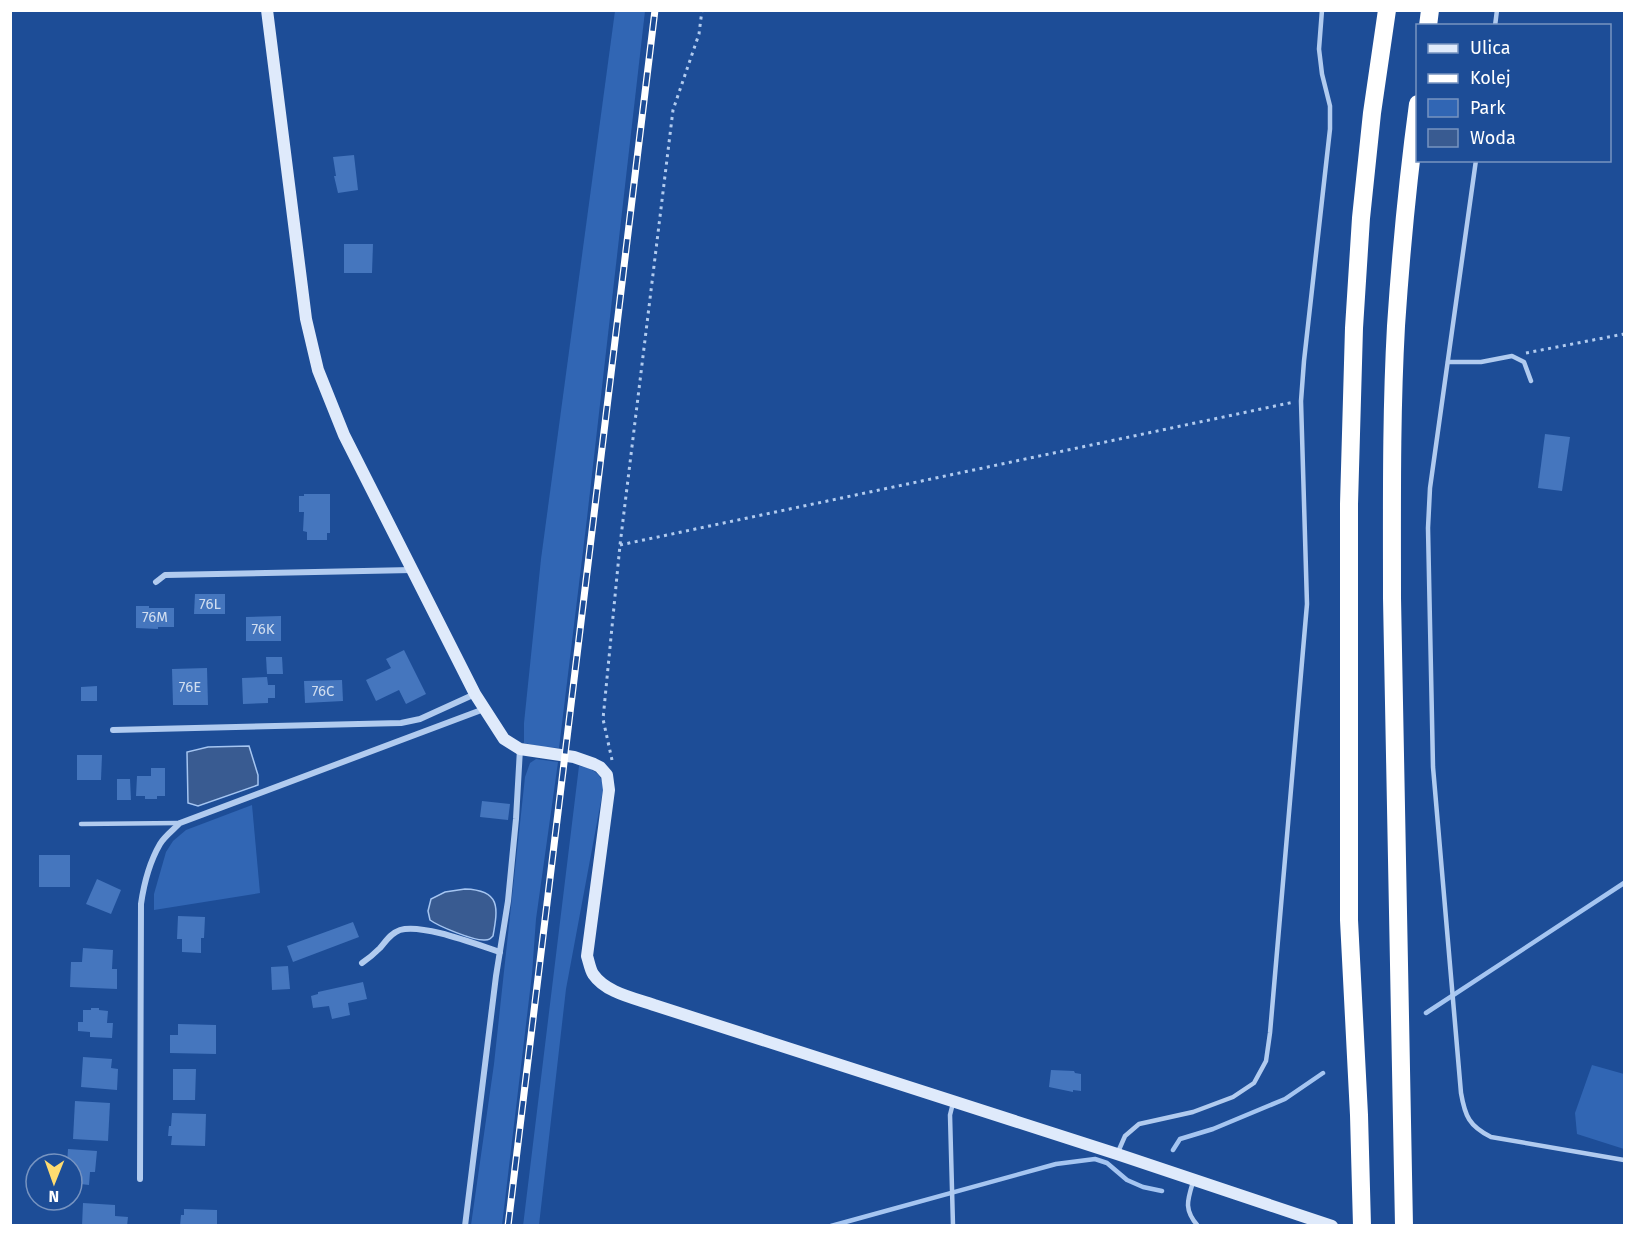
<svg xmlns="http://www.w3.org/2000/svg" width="1635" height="1236" font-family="'Fira Sans',sans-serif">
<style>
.green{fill:#3166b4}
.water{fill:#395b91;stroke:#a5c5f1;stroke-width:1.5}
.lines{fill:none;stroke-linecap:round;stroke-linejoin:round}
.stream{stroke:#a5c5f1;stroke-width:4.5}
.building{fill:#4576be}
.path{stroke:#b1cbef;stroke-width:3;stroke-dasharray:3 4.5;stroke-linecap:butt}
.lane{stroke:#b1cbef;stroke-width:4.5}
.street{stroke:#b1cbef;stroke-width:6}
.secondary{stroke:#dfeafb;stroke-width:12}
.highway{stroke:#fff;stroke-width:18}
.rail-casing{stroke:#fff;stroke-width:7}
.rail{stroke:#1d4d97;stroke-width:4.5;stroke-dasharray:14;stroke-linecap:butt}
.labels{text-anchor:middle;stroke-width:4.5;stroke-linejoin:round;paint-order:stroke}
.number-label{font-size:15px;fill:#d0ddef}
</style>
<rect width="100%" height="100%" fill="#1d4d97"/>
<!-- green -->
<g class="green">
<path d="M615,11h30l-58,507 -28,230 -16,-1 -19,-4v-20l17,-164z"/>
<path d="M536,759l22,3 -22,157 -4,55 -30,251h-31l23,-161 31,-287 5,-14z"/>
<path d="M579,766c14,2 25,9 24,24l-37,199 -27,236 -16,1z"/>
<path d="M252,805l8,88 -106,17v-16l12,-42 7,-11 13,-11z"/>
<path d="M1592,1065l32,9v75l-47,-15 -2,-21z"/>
</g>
<!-- water -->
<g class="water">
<path d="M249,746l9,29v10l-60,21 -10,-3 -1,-51 21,-5z"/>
<path d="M465,889c36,1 33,19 28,47 -3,3 -4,4 -8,4 -11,1 -47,-14 -55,-20l-2,-9 3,-12 14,-7z"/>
</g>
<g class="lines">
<!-- stream -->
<g class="stream">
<path d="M1426,1013l198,-130"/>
<path d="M1173,1150l7,-11 33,-10 72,-30 38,-26"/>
<path d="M831,1226l225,-62 39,-5 12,4 20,17 16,7 19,4"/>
</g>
</g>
<!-- building -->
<g class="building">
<path d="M354,155l4,35 -20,3 -4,-17h2l-3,-19z"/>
<path d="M344,244h29l-1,29h-28z"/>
<path d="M1545,434l25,3 -8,54 -24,-3z"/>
<path d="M304,494h26v39h-3v7h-20v-8l-4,-1 1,-19h-5v-16h5z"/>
<path d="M195,594h30v20h-31z"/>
<path d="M136,606h13v2h25v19h-16v2l-22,-1z"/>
<path d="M281,616v25h-35v-24z"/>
<path d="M404,650l22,44 -20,10 -7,-14 -23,11 -10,-21 25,-12 -5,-9z"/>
<path d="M266,657h16l1,17h-16z"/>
<path d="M207,668l1,37h-35l-1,-36z"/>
<path d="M267,677l1,8h7v13h-7v5l-25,1 -1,-26z"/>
<path d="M342,680l1,21 -38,2 -1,-22z"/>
<path d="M97,686v15h-16v-14z"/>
<path d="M77,755h25l-1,25h-24z"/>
<path d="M151,768h14v28h-8v3h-12v-3h-9l1,-20h14z"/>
<path d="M117,779h13l1,21h-14z"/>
<path d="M482,801l28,3 -2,16 -28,-3z"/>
<rect x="39" y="855" width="31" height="32"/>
<path d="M97,879l24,11 -10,24 -25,-10z"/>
<path d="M178,916l27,1 -1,21h-3v15l-19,-1v-13h-5z"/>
<path d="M353,922l6,15 -66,25 -6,-16z"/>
<path d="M83,948l30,2 -1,19h5v20l-47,-2 1,-25h11z"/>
<path d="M288,966l2,23 -18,1 -1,-23z"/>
<path d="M363,982l4,17 -19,4 2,12 -18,4 -3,-13 -16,2 -2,-12 7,-2v-2z"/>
<path d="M91,1008h8v2l9,1 -1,12h6l-1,15 -22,-1v-5l-12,-1v-9h5v-12h8z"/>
<path d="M178,1024l38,1v29l-46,-1v-18h8z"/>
<path d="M83,1057l29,2 -1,9 7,1 -1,21 -36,-3z"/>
<path d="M173,1069h23l-1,31h-22z"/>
<path d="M1051,1070l23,1 1,2 6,1v17l-8,-1v2l-24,-5z"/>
<path d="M75,1101l35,2 -2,38 -35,-2z"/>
<path d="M172,1113l34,1 -1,32 -34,-1 1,-9h-4l1,-10h2z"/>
<path d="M68,1149l29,2 -2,21h-5l-1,13 -17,-2v-19h-5z"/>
<path d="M83,1203l32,2v11l13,1 -1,9h-45z"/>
<path d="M184,1209l33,1v16h-37l1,-11h3z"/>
</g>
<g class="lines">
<!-- path -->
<g class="path">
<path d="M1526,353l98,-19"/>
<path d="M620,545l674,-143"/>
<path d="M612,760l-9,-41 17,-174 53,-435 26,-76 3,-24"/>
</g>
<!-- lane -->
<g class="lane">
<path d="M1495,26l2,-16"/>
<path d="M1476,160l-46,328 -2,40 5,239 28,326c4,23 8,33 30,44l133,23"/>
<path d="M1448,362h33l31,-6 12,6 7,19"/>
<path d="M81,824l99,-1"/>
<path d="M953,1103l-3,12 3,111"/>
<path d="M1118,1152l7,-16 14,-12 54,-12 40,-15 21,-14 12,-22 4,-28 37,-429 -6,-203 3,-40 26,-232v-23l-8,-32 -3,-25 3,-39"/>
<path d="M1193,1182c-6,19 -9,28 5,44"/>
</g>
<!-- street -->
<g class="street">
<path d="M156,582l9,-7 247,-5"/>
<path d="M113,730l288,-7 19,-4 55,-25"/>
<path d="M362,963c6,-4 12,-9 18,-15 6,-7 11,-15 20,-18 22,-7 78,15 100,22"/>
<path d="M140,1179l1,-275c3,-21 8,-41 19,-60 4,-7 13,-14 20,-21l304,-114"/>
<path d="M465,1226l31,-250 12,-75 8,-82 4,-70"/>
</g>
<!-- secondary -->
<path class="secondary" d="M267,10l39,309 12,51 26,65 131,259 29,45 16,10 54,8 20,7 6,3 7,8 2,15 -22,166c2,6 3,13 6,18 13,19 41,24 61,31l463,149 215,72"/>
<!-- highway -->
<g class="highway">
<path d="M1428,26l2,-16"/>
<path d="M1362,1226l-3,-111 -10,-195v-416l5,-176 7,-110 11,-105 15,-103"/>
<path d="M1404,1226l-12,-628c0,-91 -1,-182 4,-272 5,-75 12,-148 22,-222"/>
</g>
<defs>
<path id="rail" d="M508,1226l147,-1216"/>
</defs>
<!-- rail casing -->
<use href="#rail" class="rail-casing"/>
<!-- rail -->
<use href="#rail" class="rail"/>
</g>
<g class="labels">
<!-- number labels -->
<g class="number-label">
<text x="210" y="609">76L</text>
<text x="155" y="622">76M</text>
<text x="263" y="634">76K</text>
<text x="190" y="692">76E</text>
<text x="323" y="696">76C</text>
</g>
</g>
<!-- border -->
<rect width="1635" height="1236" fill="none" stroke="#ffffff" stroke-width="24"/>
<!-- legend -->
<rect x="1416" y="24" width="195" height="138" fill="#1d4d97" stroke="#7794c1" stroke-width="1.5"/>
<rect x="1428" y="44" width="30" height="9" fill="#dfeafb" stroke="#7794c1" stroke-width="1.5"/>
<text x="1470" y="54" font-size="18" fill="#ffffff">Ulica</text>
<rect x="1428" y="74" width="30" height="9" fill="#ffffff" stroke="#7794c1" stroke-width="1.5"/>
<text x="1470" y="84" font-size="18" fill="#ffffff">Kolej</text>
<rect x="1428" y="99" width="30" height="18" fill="#3166b4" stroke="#7794c1" stroke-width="1.5"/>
<text x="1470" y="114" font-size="18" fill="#ffffff">Park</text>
<rect x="1428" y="129" width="30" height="18" fill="#395b91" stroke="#7794c1" stroke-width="1.5"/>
<text x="1470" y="144" font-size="18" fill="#ffffff">Woda</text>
<!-- north arrow -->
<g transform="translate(54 1182) rotate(181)"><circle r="28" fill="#1d4d97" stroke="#7794c1" stroke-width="1.5"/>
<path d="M0-4.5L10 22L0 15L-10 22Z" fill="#ffdc70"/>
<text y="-9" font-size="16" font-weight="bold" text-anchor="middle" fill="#ffffff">N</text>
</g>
</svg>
